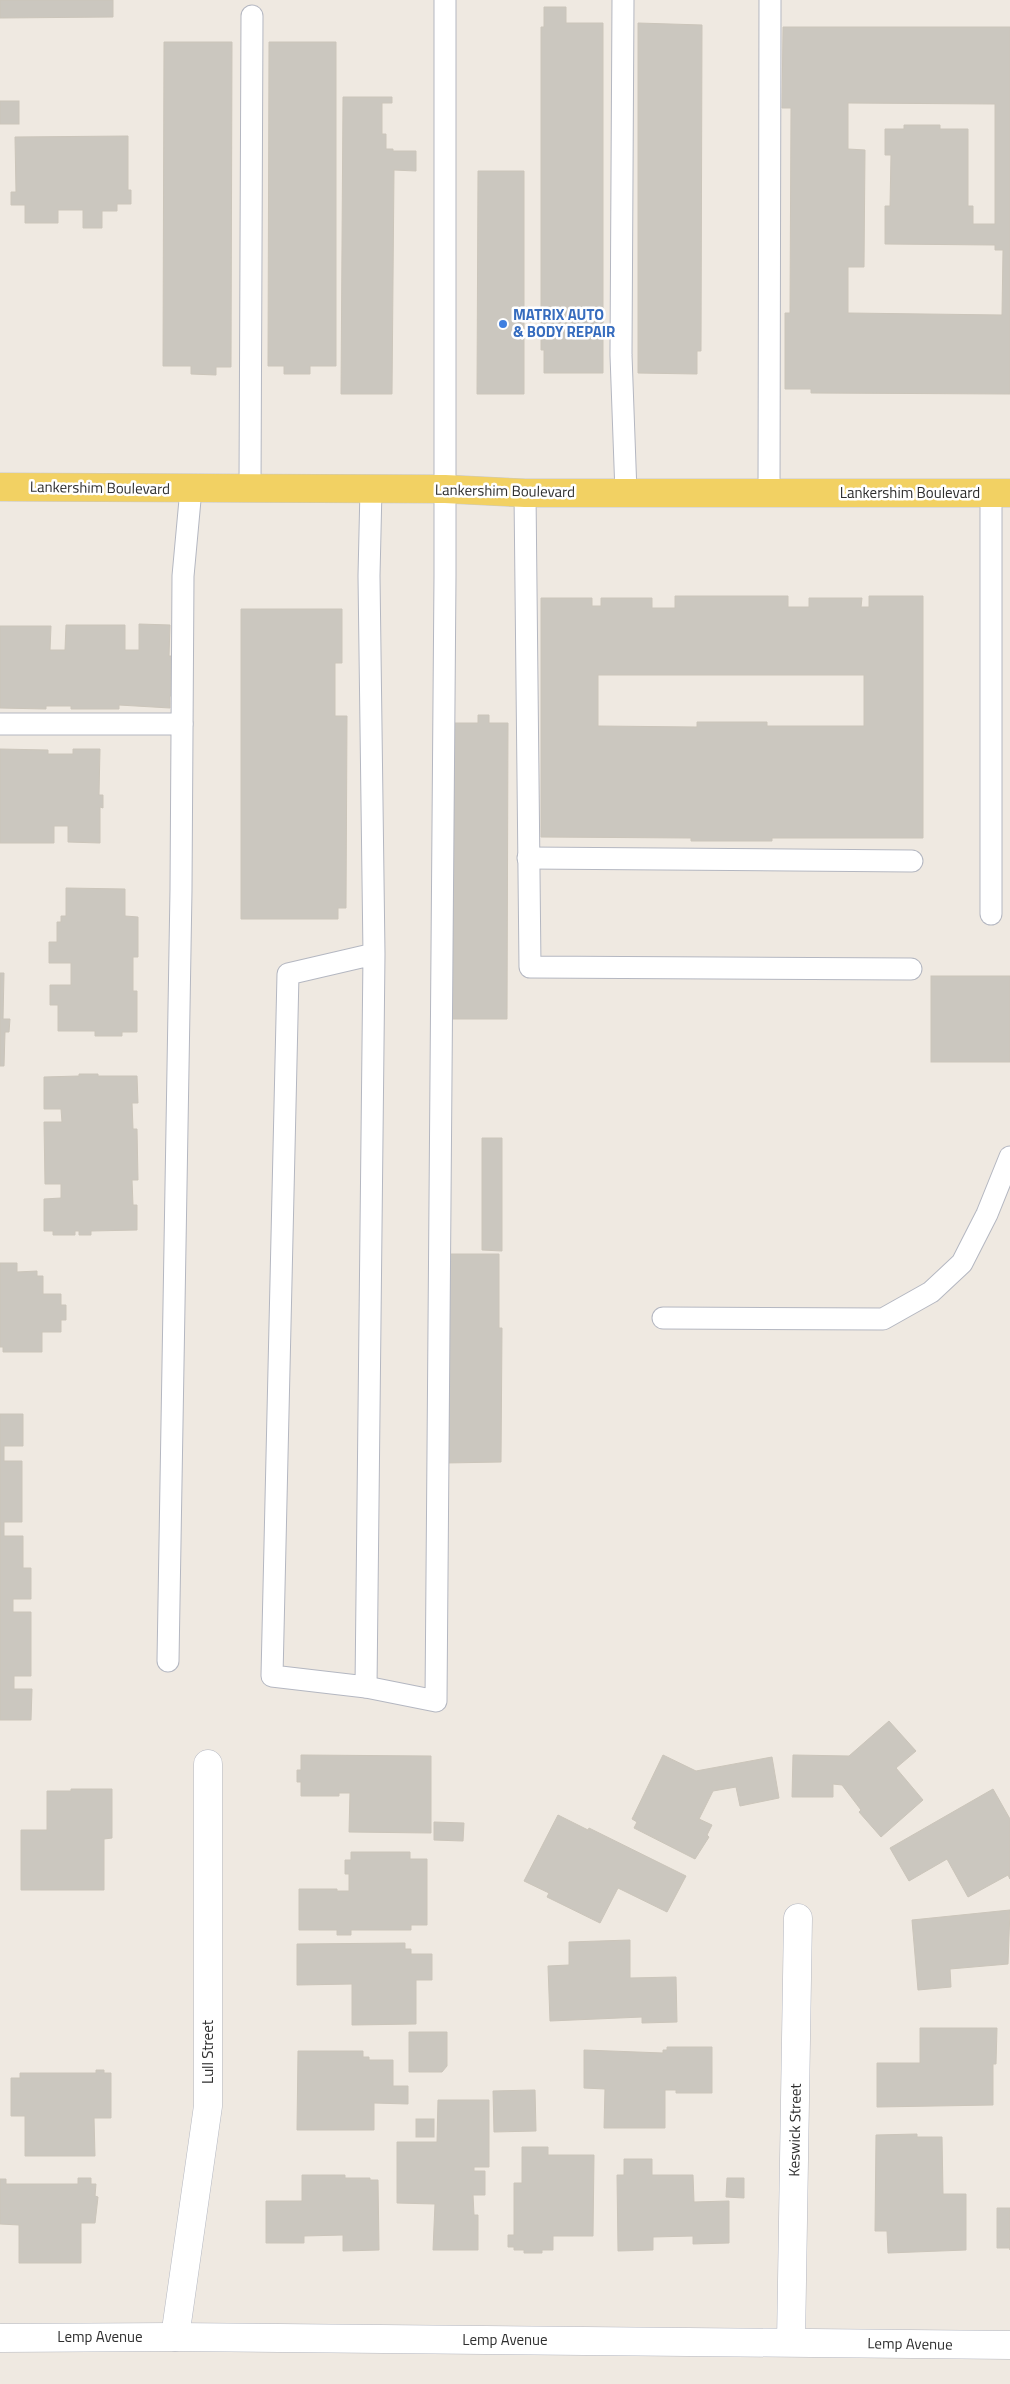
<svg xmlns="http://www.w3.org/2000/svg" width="1010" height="2384" font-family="'Titillium Web',sans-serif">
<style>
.building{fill:#cbc7bf;stroke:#cbc5ba;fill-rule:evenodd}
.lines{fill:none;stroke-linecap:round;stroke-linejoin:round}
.service-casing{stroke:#b4b7c1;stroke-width:23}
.minor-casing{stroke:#b4b7c1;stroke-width:29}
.primary-casing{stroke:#c9c9c9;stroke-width:29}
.service{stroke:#fff;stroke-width:21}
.minor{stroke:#fff;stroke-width:28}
.primary{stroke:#f2d163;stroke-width:28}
.shop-dot{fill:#3f7fe0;stroke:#fff;stroke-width:2}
.labels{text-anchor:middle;stroke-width:5;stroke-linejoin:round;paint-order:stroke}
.shop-label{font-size:15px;font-weight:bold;fill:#366cbe;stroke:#fff;text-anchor:start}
.street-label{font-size:15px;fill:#2e2e2e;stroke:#fff}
</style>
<rect width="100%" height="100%" fill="#efe9e1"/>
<!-- building -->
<g class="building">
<path d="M0,0h113v17l-113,1z"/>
<path d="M544,7h22v16h37v350h-59v-23h-3v-323h3z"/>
<path d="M638,23l64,2 -1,326h-4v23l-59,-1z"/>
<path d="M783,27h227v367l-199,-1v-4h-26v-76h5l1,-205h-9zM848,103l147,1v120h-22v-18h-5v-77h-28v-4h-36v4h-19v26h6l-1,51h-5v38l110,1v5h8l-1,65 -154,-2v-46h16l1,-117 -17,-1z"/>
<path d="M164,42h68l-1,325h-15v8l-25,-1v-8h-28z"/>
<path d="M269,42h67v324h-26v8h-26v-8h-16z"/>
<path d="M343,97h49v6h-10v31h4v15h7v2h23v20l-22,-1 -2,224h-51z"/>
<rect x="0" y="101" width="19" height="23"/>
<path d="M128,136v54h3v14h-14v7h-15v17h-19v-18h-25v13h-33v-18h-14v-13h5l-1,-55z"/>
<path d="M478,171h46v223h-47z"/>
<path d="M675,596h113v11h21v-9h53l-1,9h8v-11h54v242h-151v3h-81v-3l-150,-1v-239h51v8h9v-8h51v10h23zM598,675h266v51h-97v-4h-70v5l-99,-1z"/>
<path d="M241,609h101v54h-7v53h12l-1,192h-8v11h-97z"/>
<path d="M139,624l31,1 -1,31h5l6,40h-10v12l-51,-3v4h-48v-3h-25v3l-46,-1v-82h51l-1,24h15l1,-25h59v25h14z"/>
<path d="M478,715h11v8h19l-1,296h-55l1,-296h25z"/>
<path d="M0,749l48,1v4h25v-5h27l-1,46h4v13l-3,-1v36l-32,-1v-16h-14v17h-54z"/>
<path d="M66,888l59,1v27l13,1v40h-5v34h4v41h-15v4h-27v-5h-37v-26h-8v-20h21v-22h-22v-21h8v-20h4v-6h5z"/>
<path d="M0,973h4l-1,46h7l-1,13h-4l-1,34h-4z"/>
<rect x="931" y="976" width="79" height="86"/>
<path d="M79,1074h19v2h39l1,27h-6l1,26h4l1,51h-6l1,25h4v25l-46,1v4h-12v-4h-4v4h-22v-4h-9v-32l17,-1v-14h-16l-1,-62h18l-1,-13h-17v-32l35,-1z"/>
<path d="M482,1138h20v113l-20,-1z"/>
<path d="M445,1254h54v74h3l-1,134 -56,1z"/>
<path d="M0,1263h17v9l20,-1v5h6v18h18v11h5v15h-5v12h-19v20h-39v-5h-3z"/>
<path d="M0,1414h23v32h-19v15h18v61h-18v14h19v32h8v31h-18v13h18v64h-17v13h18l-1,31h-31z"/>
<path d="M889,1721l27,30 -20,17 27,32 -42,37 -22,-25 2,-2 -19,-25 -9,-1v13h-41l1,-42 56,1z"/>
<path d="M301,1755l130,1v77l-82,-1 1,-39h-11v3h-38v-14h-4v-12h4z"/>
<path d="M663,1755l33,16 76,-14 7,41 -39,8 -4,-19 -23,4 -14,28 13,6 -5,10 2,2 -14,22 -61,-31 3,-6 -5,-3z"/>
<path d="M71,1789h41v49l-8,1v51h-83v-60h26v-39h24z"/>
<path d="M993,1789l17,30v60l-2,-4 -40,22 -21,-38 -38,22 -19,-33z"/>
<path d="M558,1815l30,15 1,-2 97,48 -19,36 -49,-24 -18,35 -53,-26 2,-4 -25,-12z"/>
<path d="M434,1822l30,1 -1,18 -29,-1z"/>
<path d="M351,1852h59v7h17v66h-16v5h-60v5h-14v-5h-38v-41h38v2h12v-17h-4v-14h6z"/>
<path d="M1010,1910l-2,54 -58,5 1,18 -33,3 -6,-70z"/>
<path d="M630,1940v38l46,-1 1,45 -35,1v-6l-92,4 -2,-55 21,-1v-23z"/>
<path d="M405,1943v6h6v5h21v26h-16v44l-64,1v-41l-55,1v-41z"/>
<path d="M920,2028h77l-1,36h-3v41l-116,2v-44h43z"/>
<path d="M409,2032h38v34l-5,6h-33z"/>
<path d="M667,2047h45v46h-36v-3h-11v38h-61l1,-39 -21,-1v-38l79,3v-3h4z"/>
<path d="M298,2051h65v6h6v3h24v26h15v18l-34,-1v27h-77z"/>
<path d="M96,2070h8v3h7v45h-17l1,38h-70v-40h-14v-38h9v-5h76z"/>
<path d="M535,2090l1,41 -42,1 -1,-41z"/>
<path d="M438,2100h51v67h-15v4h11v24h-12l1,20h4v35h-45l2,-46 -38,-1v-61h40z"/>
<rect x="416" y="2119" width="18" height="18"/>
<path d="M917,2134v3h25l1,57h23v56l-78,3 -1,-22h-12l1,-96z"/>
<path d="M522,2147h26v8h46l-1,81h-40v14h-11v3h-18v-3h-10v-3h-6v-12h6v-52h8z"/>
<path d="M624,2159h28v16h41l1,27 35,-1v42l-36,1v-8l-40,1v13l-35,1 -1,-76h7z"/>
<path d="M302,2175h43v3h25v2h8l1,70 -36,1v-16l-39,1v7h-38v-42h36z"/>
<path d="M78,2178h13v6h5l-1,12 3,1 -3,26h-14v40h-62v-38l-19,-1v-45h6v5h72z"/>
<path d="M727,2178h17v20l-18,-1z"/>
<path d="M997,2208h13v42v-2h-13z"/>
</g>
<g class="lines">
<defs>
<g id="service">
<path d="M623,0l-2,355 5,138"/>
<path d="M250,488l2,-472"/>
<path d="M371,489l-2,87 5,378 -8,733 -94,-11 16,-702 86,-20"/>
<path d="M525,493l5,474 381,2"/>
<path d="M769,493l1,-493"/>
<path d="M991,493v421"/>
<path d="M0,724h182"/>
<path d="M528,858l384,3"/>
<path d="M663,1318l220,1 48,-27 31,-29 25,-49 23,-57"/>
<path d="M168,1661l13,-771 2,-314 8,-87"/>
<path d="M366,1687l70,14 9,-1125v-576"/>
</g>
<g id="minor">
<path d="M175,2337l33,-231v-342"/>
<path d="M0,2338l175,-1 835,8"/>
<path d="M791,2342l7,-424"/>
</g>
<path id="primary" d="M0,487l445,2 80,4h485"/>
</defs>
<!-- service casing -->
<use href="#service" class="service-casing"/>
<!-- minor casing -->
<use href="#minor" class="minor-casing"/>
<!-- primary casing -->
<use href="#primary" class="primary-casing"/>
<!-- service -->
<use href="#service" class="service"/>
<!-- minor -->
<use href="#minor" class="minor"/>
<!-- primary -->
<use href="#primary" class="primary"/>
</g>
<!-- markers -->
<circle class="shop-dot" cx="503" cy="324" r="5"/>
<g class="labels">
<!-- shop labels -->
<g class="shop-label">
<text x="513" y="320">MATRIX AUTO<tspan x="513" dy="17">&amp; BODY REPAIR</tspan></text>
</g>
<!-- street labels -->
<g class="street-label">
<text transform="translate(100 488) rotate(1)" y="5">Lankershim Boulevard</text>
<text transform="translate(505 491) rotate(1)" y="5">Lankershim Boulevard</text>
<text x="910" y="498">Lankershim Boulevard</text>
<text transform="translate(208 2052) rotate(-90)" y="5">Lull Street</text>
<text transform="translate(795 2130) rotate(-89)" y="5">Keswick Street</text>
<text x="100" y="2342">Lemp Avenue</text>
<text x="505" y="2345">Lemp Avenue</text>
<text transform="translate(910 2344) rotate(1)" y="5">Lemp Avenue</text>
</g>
</g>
</svg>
